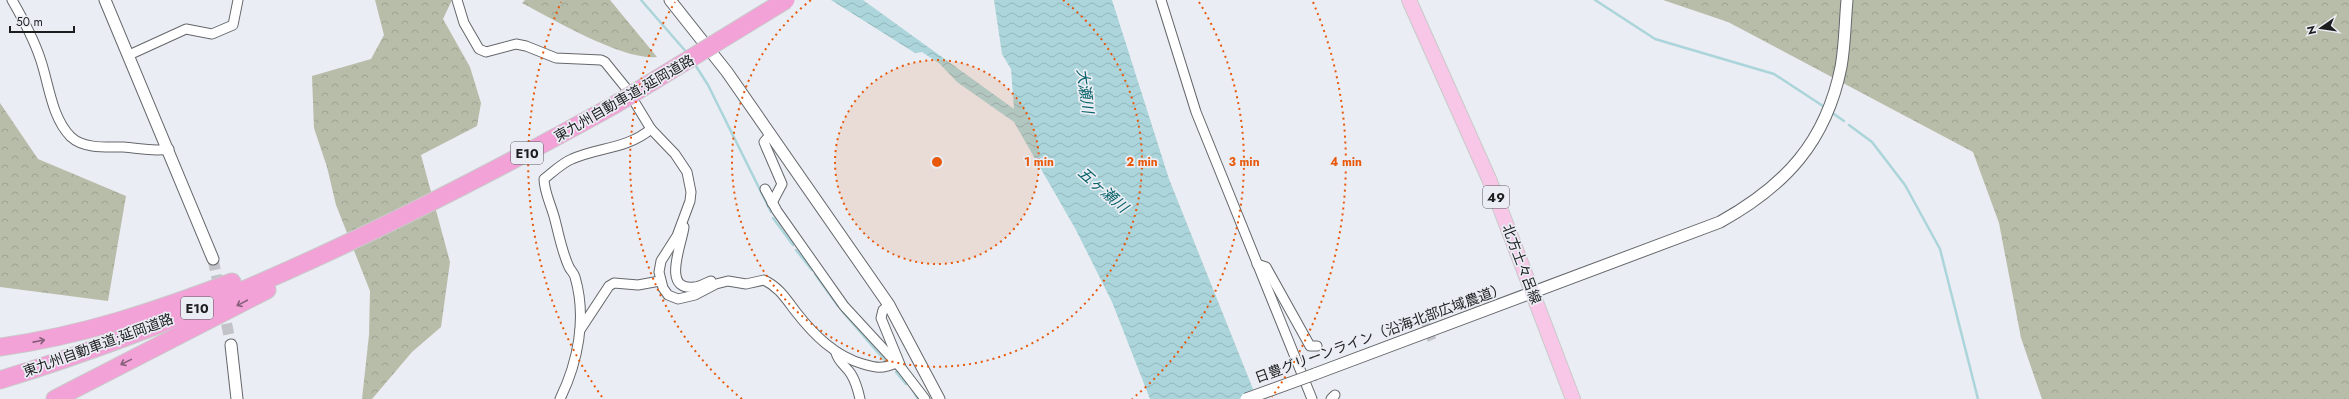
<svg xmlns="http://www.w3.org/2000/svg" width="2349" height="399" font-family="Jost,'Noto Sans JP',sans-serif">
<style>
.forest{fill:url(#forest-crowns)}
.water{fill:url(#water-waves)}
.lines{fill:none;stroke-linecap:round;stroke-linejoin:round}
.stream{stroke:#abd5da;stroke-width:2.5}
.minor-tunnel{stroke:#c1c3c9;stroke-width:9;stroke-dasharray:9 4.5;stroke-linecap:butt}
.tertiary-tunnel{stroke:#c1c3c9;stroke-width:11;stroke-dasharray:11 5.5;stroke-linecap:butt}
.minor-casing{stroke:#64676b;stroke-width:11}
.tertiary-casing{stroke:#64676b;stroke-width:13}
.primary-casing{stroke:#c9c9c9;stroke-width:16}
.motorway-casing{stroke:#c9c9c9;stroke-width:19}
.minor{stroke:#fff;stroke-width:9}
.tertiary{stroke:#fff;stroke-width:11}
.primary{stroke:#f8c7e8;stroke-width:14}
.motorway{stroke:#f3a2d8;stroke-width:17}
.tertiary-bridge-casing{stroke:#64676b;stroke-width:13;stroke-linecap:butt}
.motorway-bridge-casing{stroke:#c9c9c9;stroke-width:19;stroke-linecap:butt}
.tertiary-bridge{stroke:#fff;stroke-width:11}
.motorway-bridge{stroke:#f3a2d8;stroke-width:17}
.oneway{stroke:#88607c}
.ring{fill:none;stroke:#e8590c;stroke-width:2;stroke-dasharray:2 4}
.labels{text-anchor:middle;stroke-width:3.5;stroke-linejoin:round;paint-order:stroke}
.shield{fill:#eaedf3;stroke:#5a5b5f;stroke-width:1}
.shield-label{font-size:13px;font-weight:bold;fill:#1c1d1f}
.street-label{font-size:14px;fill:#1c1d1f;stroke:#eaedf3}
.water-label{font-size:15px;font-style:italic;fill:#08626a;stroke:#eaedf3}
.centre{fill:#e8590c;stroke:#eaedf3;stroke-width:2}
.ring-label{font-size:12px;text-anchor:middle;font-weight:bold;fill:#e8590c;stroke:#eaedf3;stroke-width:3.5;stroke-linejoin:round;paint-order:stroke}
</style>
<defs>
<pattern id="forest-crowns" width="20" height="18" patternUnits="userSpaceOnUse"><rect width="20" height="18" fill="#b8bda9"/><path d="M2 6a3 3 0 1 1 6 0M12 15a3 3 0 1 1 6 0" fill="none" stroke="#9ea291"/></pattern>
<pattern id="water-waves" width="16" height="10" patternUnits="userSpaceOnUse"><rect width="16" height="10" fill="#abd5da"/><path d="M0 5q4-4 8 0t8 0" fill="none" stroke="#93b6bb"/></pattern>
</defs>
<rect width="100%" height="100%" fill="#eaedf3"/>
<!-- forest -->
<g class="forest">
<path d="M375,0h77l-9,19 27,48 11,36 -4,23 -56,29 29,107 -9,65 -29,25 -40,47h-10l7,-64 1,-44 -34,-86 -9,-38 -13,-39 -2,-52 59,-17 13,-24z"/>
<path d="M525,0h85l47,57c-33,4 -103,-37 -135,-54z"/>
<path d="M1663,0h686v399h-307l-21,-61 -22,-115 -26,-71 -245,-130z"/>
<path d="M0,103l38,56 88,37 -18,105 -108,-14z"/>
</g>
<!-- water -->
<path class="water" d="M831,0h32l151,109 -3,-40 -9,-15 -8,-54h118l57,179 88,220h-107l-38,-97 -36,-72 -62,-108 -57,-40 -17,-18 -18,-12 -7,1z"/>
<g class="lines">
<!-- stream -->
<g class="stream">
<path d="M641,0l47,54"/>
<path d="M1595,0l60,39 119,35 52,34"/>
<path d="M694,63l14,22 63,127"/>
<path d="M1831,112l13,9"/>
<path d="M1849,125l23,17 33,43 35,64 38,150"/>
<path d="M773,218l20,27"/>
<path d="M796,250l16,20"/>
<path d="M815,274l23,32"/>
<path d="M842,311l45,52"/>
<path d="M896,372l10,12"/>
<path d="M912,389l6,10"/>
</g>
<!-- minor-tunnel -->
<path class="minor-tunnel" d="M1425,322l7,18"/>
<!-- tertiary-tunnel -->
<path class="tertiary-tunnel" d="M213,259l18,86"/>
<defs>
<g id="minor">
<path d="M12,0c11,19 21,37 28,58 9,25 11,59 31,79 13,12 36,10 52,10 16,1 30,5 46,2"/>
<path d="M457,0l7,23 15,26 7,3 30,-8 10,2 30,12 45,2 4,2 21,26 25,41 24,25 12,18 4,20 -1,9 -13,35 -16,25 -2,11 4,16 5,7 10,4 17,-4 21,-11 12,-3 18,3 18,-4c15,7 22,19 32,32 18,23 39,44 67,52 13,4 20,5 33,-1"/>
<path d="M1161,0l35,112 116,287"/>
<path d="M129,55l57,-26 26,5 21,-9 5,-25"/>
<path d="M770,135l-6,7 2,5 16,37 -10,19"/>
<path d="M765,189l12,22 67,95 58,63 23,30"/>
<path d="M684,227c-2,17 -23,64 10,60 6,0 11,-4 17,-6"/>
<path d="M1257,264l9,3 44,79h7"/>
<path d="M889,305l-6,5 -2,8 20,49"/>
<path d="M580,330l29,-44 5,-3 24,2 22,-4"/>
<path d="M836,353c3,10 10,13 15,21 5,8 7,16 9,25"/>
<path d="M560,399c18,-37 27,-81 15,-122 -1,-4 -4,-6 -6,-10 -7,-15 -10,-32 -14,-47 -3,-13 -11,-28 -11,-41 9,-7 18,-16 28,-20 27,-12 55,-10 79,-30"/>
<path d="M1331,399l4,-4"/>
</g>
<g id="tertiary">
<path d="M105,0l108,259"/>
<path d="M670,0l57,72 162,233 50,94"/>
<path d="M231,345l6,54"/>
<path d="M1315,374l405,-152c65,-36 106,-80 121,-155 4,-22 4,-45 6,-67"/>
</g>
<path id="primary" d="M1409,0l80,179 84,220"/>
<g id="motorway">
<path d="M0,347c81,-11 156,-36 232,-65"/>
<path d="M0,380c215,-66 420,-167 616,-276"/>
<path d="M55,399l212,-109"/>
</g>
</defs>
<!-- minor casing -->
<use href="#minor" class="minor-casing"/>
<!-- tertiary casing -->
<use href="#tertiary" class="tertiary-casing"/>
<!-- primary casing -->
<use href="#primary" class="primary-casing"/>
<!-- motorway casing -->
<use href="#motorway" class="motorway-casing"/>
<!-- minor -->
<use href="#minor" class="minor"/>
<!-- tertiary -->
<use href="#tertiary" class="tertiary"/>
<!-- primary -->
<use href="#primary" class="primary"/>
<!-- motorway -->
<use href="#motorway" class="motorway"/>
<defs>
<path id="tertiary-bridge" d="M1246,399l69,-25"/>
<path id="motorway-bridge" d="M616,104l170,-104"/>
</defs>
<!-- tertiary-bridge casing -->
<use href="#tertiary-bridge" class="tertiary-bridge-casing"/>
<!-- motorway-bridge casing -->
<use href="#motorway-bridge" class="motorway-bridge-casing"/>
<!-- tertiary-bridge -->
<use href="#tertiary-bridge" class="tertiary-bridge"/>
<!-- motorway-bridge -->
<use href="#motorway-bridge" class="motorway-bridge"/>
</g>
<!-- one-way arrows -->
<defs><path id="oneway-shaft" d="M-6 0H5M1.5-3L5.5 0L1.5 3" fill="none" stroke-width="1.6" stroke-linecap="round" stroke-linejoin="round"/></defs>
<g class="oneway">
<use href="#oneway-shaft" transform="translate(242 303) rotate(152)"/>
<use href="#oneway-shaft" transform="translate(39 341) rotate(-11)"/>
<use href="#oneway-shaft" transform="translate(126 362) rotate(154)"/>
</g>
<!-- distance rings -->
<circle cx="937" cy="162" r="102" fill="#e8590c" fill-opacity=".12"/>
<g class="ring">
<circle cx="937" cy="162" r="102"/>
<path d="M1063 0A205 205 0 1 1 811 0"/>
<path d="M742 399A307 307 0 0 1 675 2M1199 2A307 307 0 0 1 1132 399"/>
<path d="M602 397A409 409 0 0 1 561 2M1313 2A409 409 0 0 1 1272 397"/>
</g>
<g class="labels">
<!-- shield labels -->
<g class="shield">
<rect x="511" y="142" width="32" height="22" rx="3"/>
<rect x="1483" y="186" width="26" height="22" rx="3"/>
<rect x="181" y="297" width="32" height="22" rx="3"/>
</g>
<g class="shield-label">
<text x="527" y="158">E10</text>
<text x="1496" y="202">49</text>
<text x="197" y="313">E10</text>
</g>
<!-- street labels -->
<g class="street-label">
<text transform="translate(624 98) rotate(-30)" y="5">東九州自動車道;延岡道路</text>
<text transform="translate(1522 264) rotate(69)" y="5">北方土々呂線</text>
<text transform="translate(1380 333) rotate(-20)" y="5">日豊グリーンライン（沿海北部広域農道）</text>
<text transform="translate(98 345) rotate(-20)" y="5">東九州自動車道;延岡道路</text>
</g>
<!-- water labels -->
<g class="water-label">
<text transform="translate(1085 91) rotate(82)" y="5">大瀬川</text>
<text transform="translate(1103 190) rotate(41)" y="5">五ヶ瀬川</text>
</g>
</g>
<circle cx="937" cy="162" r="6" class="centre"/>
<g class="ring-label">
<text x="1039" y="166">1 min</text>
<text x="1142" y="166">2 min</text>
<text x="1244" y="166">3 min</text>
<text x="1346" y="166">4 min</text>
</g>
<!-- north arrow -->
<g transform="translate(2321 28) rotate(257)" stroke="#eaedf3" stroke-width="3" paint-order="stroke">
<path d="M0-3L7 15L0 10L-7 15Z" fill="#1c1d1f"/>
<text y="-6" font-size="11" font-weight="bold" text-anchor="middle" fill="#1c1d1f">N</text>
</g>
<!-- scale -->
<path d="M10 26v6h64v-6" fill="none" stroke="#1c1d1f" stroke-width="2"/>
<text x="16" y="26" font-size="12" fill="#1c1d1f" stroke="#eaedf3" stroke-width="3" paint-order="stroke">50 m</text>
</svg>
